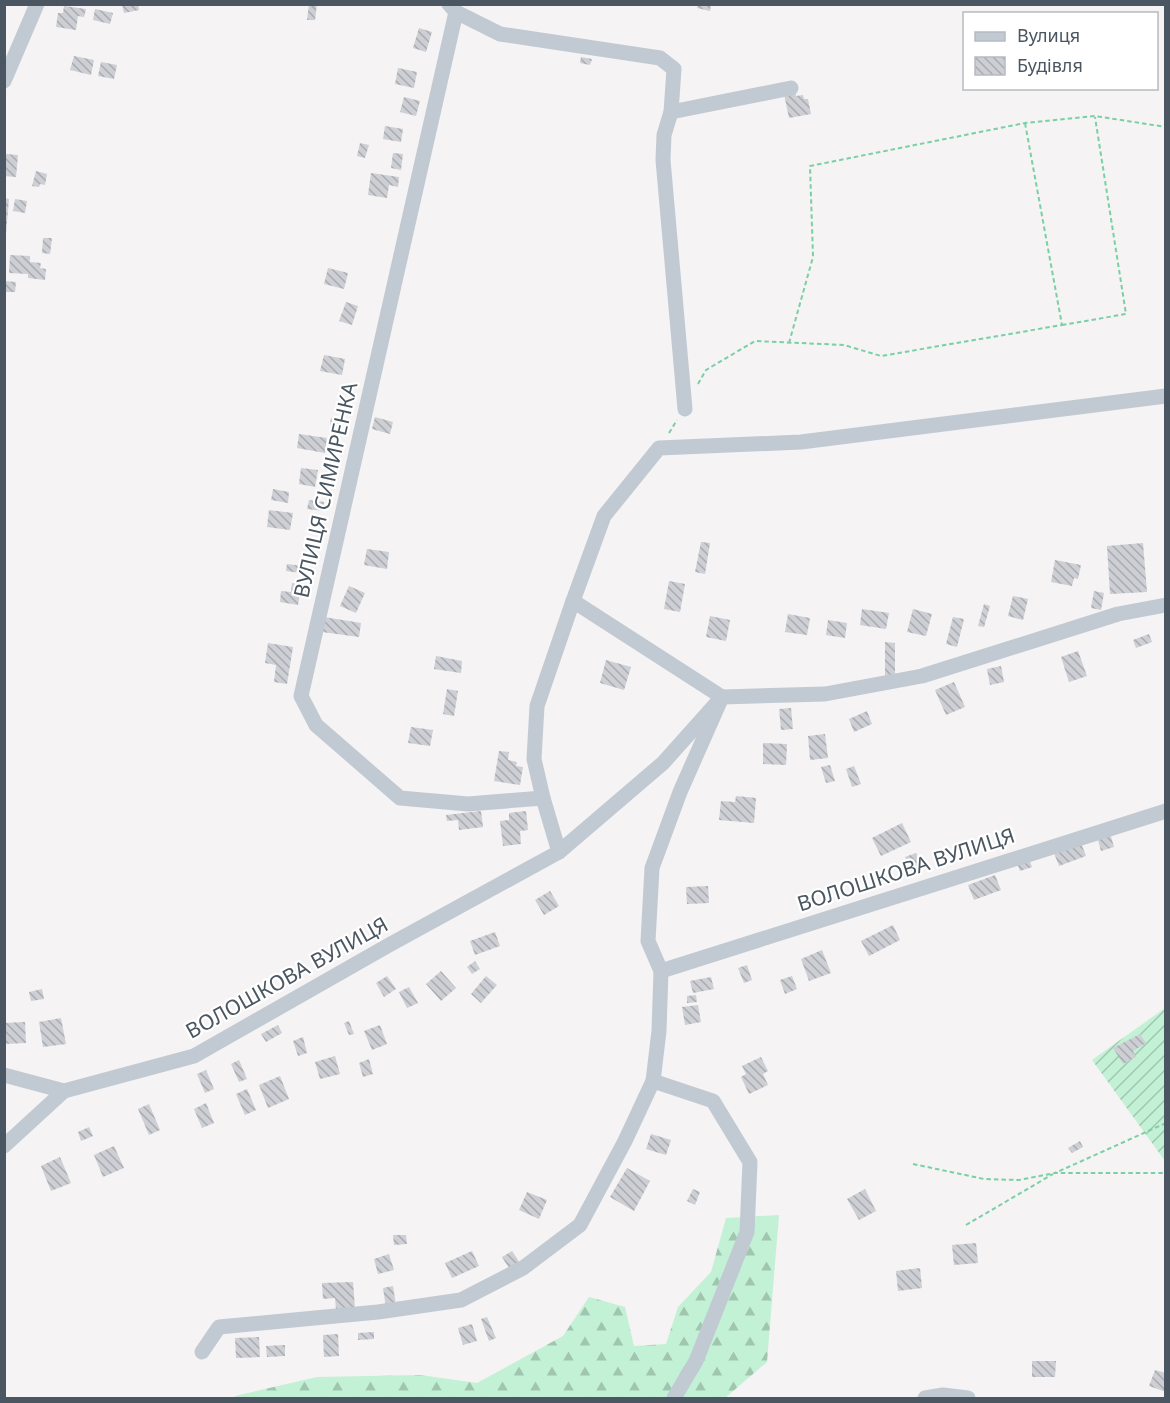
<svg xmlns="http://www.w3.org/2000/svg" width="1170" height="1403" font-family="'Noto Sans',sans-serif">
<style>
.forest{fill:url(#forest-firs)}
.garden{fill:url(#garden-furrows)}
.building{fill:url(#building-back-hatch)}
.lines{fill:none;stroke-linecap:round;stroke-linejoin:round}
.path{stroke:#7ad0a6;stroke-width:2;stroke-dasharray:4.5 3;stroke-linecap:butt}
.minor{stroke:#c1cad2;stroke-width:15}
.labels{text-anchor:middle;stroke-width:4.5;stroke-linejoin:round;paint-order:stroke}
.street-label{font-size:21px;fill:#4a5661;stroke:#fff}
</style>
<defs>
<pattern id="forest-firs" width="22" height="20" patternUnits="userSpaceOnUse" patternTransform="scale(1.5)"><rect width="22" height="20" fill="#c3f1d5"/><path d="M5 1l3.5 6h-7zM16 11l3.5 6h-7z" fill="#a0c6b0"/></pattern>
<pattern id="garden-furrows" width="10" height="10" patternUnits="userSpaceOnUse" patternTransform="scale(1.5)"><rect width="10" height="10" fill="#c3f1d5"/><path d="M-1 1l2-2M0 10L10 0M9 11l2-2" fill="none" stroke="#a0c6b0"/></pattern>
<pattern id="building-back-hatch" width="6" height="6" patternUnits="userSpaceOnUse" patternTransform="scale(1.5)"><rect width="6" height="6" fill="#cdcfd5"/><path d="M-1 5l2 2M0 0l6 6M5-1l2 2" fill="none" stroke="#a8abb0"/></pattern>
</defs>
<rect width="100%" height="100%" fill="#f5f3f3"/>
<!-- forest -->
<path class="forest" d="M779,1215l-12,147 -42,36h-491l1,-2 82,-19 103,-2 57,8 86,-47 26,-39 36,10 9,39 32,-2 12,-37 33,-35 15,-54z"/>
<!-- garden -->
<path class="garden" d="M1165,1008v153l-73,-101z"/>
<!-- building -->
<g class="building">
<path d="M122,4h16l1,6 -15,3z"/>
<path d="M309,4h8l-2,16h-8z"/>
<path d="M698,4h13l-1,7 -13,-3z"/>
<path d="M64,6l22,3 -2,8 -6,-1 -2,14 -20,-3 2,-14h5z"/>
<path d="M95,9l18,4 -3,11 -17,-4z"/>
<path d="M419,28l13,4 -6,20 -13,-4z"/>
<path d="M74,56l20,4 -3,15 -21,-5z"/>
<path d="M581,57l11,2 -2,6 -10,-2z"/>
<path d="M101,62l16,3 -3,14 -16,-3z"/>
<path d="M398,68l19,4 -3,16 -19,-4z"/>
<path d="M795,92l1,4 7,-1 1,4h4l3,15 -22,4 -5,-24z"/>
<path d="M404,97l16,4 -4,15 -16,-4z"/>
<path d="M385,126l18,3 -2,13 -18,-3z"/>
<path d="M360,143l9,2 -4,13 -8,-2z"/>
<path d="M393,153l10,1 -2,16 -10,-2z"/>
<path d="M6,154l12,1 -2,22 -12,-1v-17h2z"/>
<path d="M36,171l11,3 -2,11 -5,-1 -1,3 -7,-1z"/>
<path d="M371,173l28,4 -1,10 -9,-2 -2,13 -19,-3z"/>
<path d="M4,198l5,1 -3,35h-2z"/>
<path d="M15,199l12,2 -2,12 -12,-2z"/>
<path d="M43,238h9l-2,16 -8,-1z"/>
<path d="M10,255l20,1v6l11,1 -1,5 6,1 -1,11 -17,-2v-4l-19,-1z"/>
<path d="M328,268l20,5 -4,16 -20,-5z"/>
<path d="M4,281l12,1 -1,10h-11z"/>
<path d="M346,302l12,4 -6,19 -13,-4z"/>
<path d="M324,355l21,4 -3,16 -22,-4z"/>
<path d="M375,417l18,5 -3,12 -18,-5z"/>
<path d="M331,418h12v8l-13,-1z"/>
<path d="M299,434l28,4 -2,15 -28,-5z"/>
<path d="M301,468l17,2 -3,17 -16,-3z"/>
<path d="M273,489l16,3 -1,11 -17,-3z"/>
<path d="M309,500l15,2 -1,9 -16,-2z"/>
<path d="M269,510l24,3 -3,17 -23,-3z"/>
<path d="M701,542l9,1 -5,31 -10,-2z"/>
<path d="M1143,543l4,49 -37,2 -3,-48z"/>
<path d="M367,549l22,3 -2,17 -23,-4z"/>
<path d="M1055,560l26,5 -3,14 -4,-1 -2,8 -21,-4z"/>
<path d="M287,564l15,2 -1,7 -15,-2z"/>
<path d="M669,581l16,3 -5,28 -16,-3z"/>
<path d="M292,583l17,2 -2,10 -7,-1 -2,11 -18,-3 1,-11 10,1z"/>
<path d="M349,586l16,7 -9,20 -16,-7z"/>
<path d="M1094,591l10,2 -3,17 -10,-2z"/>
<path d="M1013,596l15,3 -5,21 -15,-4z"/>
<path d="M984,604l6,2 -6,21 -6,-1z"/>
<path d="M862,609l27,4 -3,16 -26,-4z"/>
<path d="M913,609l19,5 -6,22 -19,-4z"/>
<path d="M788,614l22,4 -3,17 -22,-3z"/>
<path d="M710,616l20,4 -4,21 -20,-4z"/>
<path d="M324,617l37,6 -2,14 -37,-5z"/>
<path d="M953,617l11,2 -7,28 -11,-3z"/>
<path d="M828,620l19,3 -2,15 -19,-3z"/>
<path d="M1149,634l3,8 -16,6 -3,-8z"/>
<path d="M885,642l10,1v34h-10z"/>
<path d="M268,643l25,4 -6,37 -13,-2 2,-17 -11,-2z"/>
<path d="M1078,651l9,25 -18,6 -8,-25z"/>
<path d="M436,656l26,5 -1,12 -27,-4z"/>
<path d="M606,660l25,7 -7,23 -24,-7z"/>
<path d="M1001,666l3,16 -14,3 -3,-16z"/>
<path d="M954,682l11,25 -19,8 -11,-25z"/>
<path d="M447,689l11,2 -4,25 -11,-2z"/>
<path d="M791,708l2,21 -12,1 -2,-21z"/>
<path d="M867,711l5,13 -18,8 -5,-13z"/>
<path d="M411,727l22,3 -3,16 -22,-3z"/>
<path d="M825,734l3,24 -18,2 -2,-24z"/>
<path d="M763,743l24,1 -1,21 -23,-1z"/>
<path d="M499,751l10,1 -1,8 9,2 -1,4 7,1 -3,18 -26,-4z"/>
<path d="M830,765l5,16 -9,2 -5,-16z"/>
<path d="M854,766l7,18 -9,3 -6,-18z"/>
<path d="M736,796l20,2 -2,25 -35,-3 2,-19 14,1z"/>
<path d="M481,811l2,16 -24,3 -1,-10 -11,1 -1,-6z"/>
<path d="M526,811l2,19 -8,1 1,13 -18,2 -3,-25 9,-1v-7z"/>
<path d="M902,823l9,19 -30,14 -9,-18z"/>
<path d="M1110,833l4,14 -13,4 -4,-15z"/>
<path d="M1081,843l5,13 -27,10 -5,-13z"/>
<path d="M916,853l6,15 -10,4 -7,-15z"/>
<path d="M1028,856l4,11 -12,4 -4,-10z"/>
<path d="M995,875l6,15 -27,10 -6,-15z"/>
<path d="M708,886l1,17 -22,1 -1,-17z"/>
<path d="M550,891l9,15 -15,9 -9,-15z"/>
<path d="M893,925l7,15 -31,16 -8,-15z"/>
<path d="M495,932l5,14 -25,9 -5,-14z"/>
<path d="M822,950l9,23 -22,8 -8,-22z"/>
<path d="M475,961l5,8 -8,5 -5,-7z"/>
<path d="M747,965l5,15 -8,3 -6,-15z"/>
<path d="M441,971l15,17 -15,13 -15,-17z"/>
<path d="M387,976l9,13 -12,8 -8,-14z"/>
<path d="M486,976l11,9 -16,18 -10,-9z"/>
<path d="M792,976l5,13 -12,5 -5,-14z"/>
<path d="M711,977l3,12 -21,4 -3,-12z"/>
<path d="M409,987l9,16 -11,5 -8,-16z"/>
<path d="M42,989l2,10 -13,2 -2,-9z"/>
<path d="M696,995l1,7 -10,1v-7z"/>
<path d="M698,1005l3,17 -16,3 -3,-18z"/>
<path d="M61,1018l5,26 -23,3 -4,-25z"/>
<path d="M349,1021l5,13 -5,1 -5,-12z"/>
<path d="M25,1022l1,21 -22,1v-21z"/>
<path d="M278,1025l4,8 -16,9 -5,-8z"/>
<path d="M380,1025l7,19 -15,6 -8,-19z"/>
<path d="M1140,1034l6,9 -13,8 3,6 -13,7 -10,-16z"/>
<path d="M303,1037l4,16 -9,3 -5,-15z"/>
<path d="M335,1056l5,18 -20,5 -5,-17z"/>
<path d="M761,1057l7,14 -5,3 5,11 -19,9 -8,-17 5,-3 -4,-8z"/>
<path d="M369,1059l4,15 -10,3 -4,-14z"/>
<path d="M239,1060l8,19 -8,3 -8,-18z"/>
<path d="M206,1070l8,19 -9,4 -8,-19z"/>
<path d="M280,1076l9,23 -21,9 -9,-23z"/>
<path d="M247,1089l9,21 -11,5 -9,-21z"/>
<path d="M206,1103l8,20 -12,5 -8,-19z"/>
<path d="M149,1104l11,26 -11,5 -11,-26z"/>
<path d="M89,1127l4,9 -12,5 -3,-9z"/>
<path d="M651,1134l20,6 -5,15 -20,-6z"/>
<path d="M1080,1141l3,6 -11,6 -4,-5z"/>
<path d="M114,1146l10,22 -21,9 -9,-22z"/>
<path d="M60,1157l11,26 -20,8 -10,-25z"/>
<path d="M627,1168l23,13 -16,30 -24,-14z"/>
<path d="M693,1189l7,3 -5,13 -8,-4z"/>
<path d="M865,1189l11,22 -17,9 -12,-21z"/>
<path d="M527,1192l20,8 -8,19 -20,-9z"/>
<path d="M393,1235h13l1,9 -13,1z"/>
<path d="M976,1243l2,20 -24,2 -2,-20z"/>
<path d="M472,1251l7,15 -27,12 -7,-15z"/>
<path d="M512,1251l8,12 -10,7 -8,-13z"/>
<path d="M389,1254l5,16 -16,4 -4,-15z"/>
<path d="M920,1268l2,20 -24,3 -2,-20z"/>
<path d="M353,1282l2,27 -19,1 -1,-12 -12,1 -1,-16z"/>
<path d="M393,1286l3,20 -10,2 -3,-20z"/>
<path d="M487,1317l9,21 -7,3 -8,-22z"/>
<path d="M472,1324l5,17 -14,4 -5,-17z"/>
<path d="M374,1332v7l-16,1v-7z"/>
<path d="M338,1334l1,22 -15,1 -1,-22z"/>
<path d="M259,1337l1,20 -24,1 -1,-20z"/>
<path d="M285,1345v11l-18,1 -1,-11z"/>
<path d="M1032,1361h24l-1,16h-23z"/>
<path d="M1155,1370l11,3v19l-17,-6z"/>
</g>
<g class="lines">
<!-- path -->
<g class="path">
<path d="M1062,325l64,-11 -31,-197"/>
<path d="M789,343l24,-86 -3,-91 215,-43 70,-7 71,11"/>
<path d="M698,384l8,-14 49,-29 89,4 37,11 181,-31 -37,-202"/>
<path d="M669,433l8,-13"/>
<path d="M1166,1123l-111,50h111"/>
<path d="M913,1164l71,15 35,1 36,-7"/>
<path d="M966,1225l87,-51"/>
</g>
<!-- minor -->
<g class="minor">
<path d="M449,4l7,8 -155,684 15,29 84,73 68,6 75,-6"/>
<path d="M456,12l44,22 160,24 14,11 -3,43 120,-24"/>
<path d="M4,81l33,-77"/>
<path d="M671,112l-7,23 -1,25 22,249"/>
<path d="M573,601l31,-85 55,-68 142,-6 365,-46"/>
<path d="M661,971l505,-160"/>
<path d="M4,1075l60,16"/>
<path d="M653,1081l60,20 37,61 -3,70 -51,129 -22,37"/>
<path d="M4,1146l60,-55 130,-35 195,-111 170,-93 104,-89 59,-66 103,-3 97,-18 196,-62 48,-9"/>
<path d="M202,1352l17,-25 159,-15 83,-12 62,-32 57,-43 45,-84 28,-60 6,-50 2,-60 -13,-30 4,-73 28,-76 42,-95 -149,-96 -36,105 -3,53 9,39 16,54"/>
<path d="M925,1398l18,-3 25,3"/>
</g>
</g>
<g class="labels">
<!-- street labels -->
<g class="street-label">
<text transform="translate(326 490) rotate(-77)" y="7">ВУЛИЦЯ СИМИРЕНКА</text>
<text transform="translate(906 870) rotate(-18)" y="7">ВОЛОШКОВА ВУЛИЦЯ</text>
<text transform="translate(287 978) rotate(-29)" y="7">ВОЛОШКОВА ВУЛИЦЯ</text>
</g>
</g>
<!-- border -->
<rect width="1170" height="1403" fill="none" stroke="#4a5661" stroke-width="12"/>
<!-- legend -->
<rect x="963" y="12" width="195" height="78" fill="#ffffff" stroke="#b7bbc0" stroke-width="1.5"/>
<rect x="975" y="32" width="30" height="9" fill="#c1cad2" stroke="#b7bbc0" stroke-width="1.5"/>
<text x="1017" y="42" font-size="18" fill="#4a5661">Вулиця</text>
<rect x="975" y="57" width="30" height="18" fill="url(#building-back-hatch)" stroke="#b7bbc0" stroke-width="1.5"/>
<text x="1017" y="72" font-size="18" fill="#4a5661">Будівля</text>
</svg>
